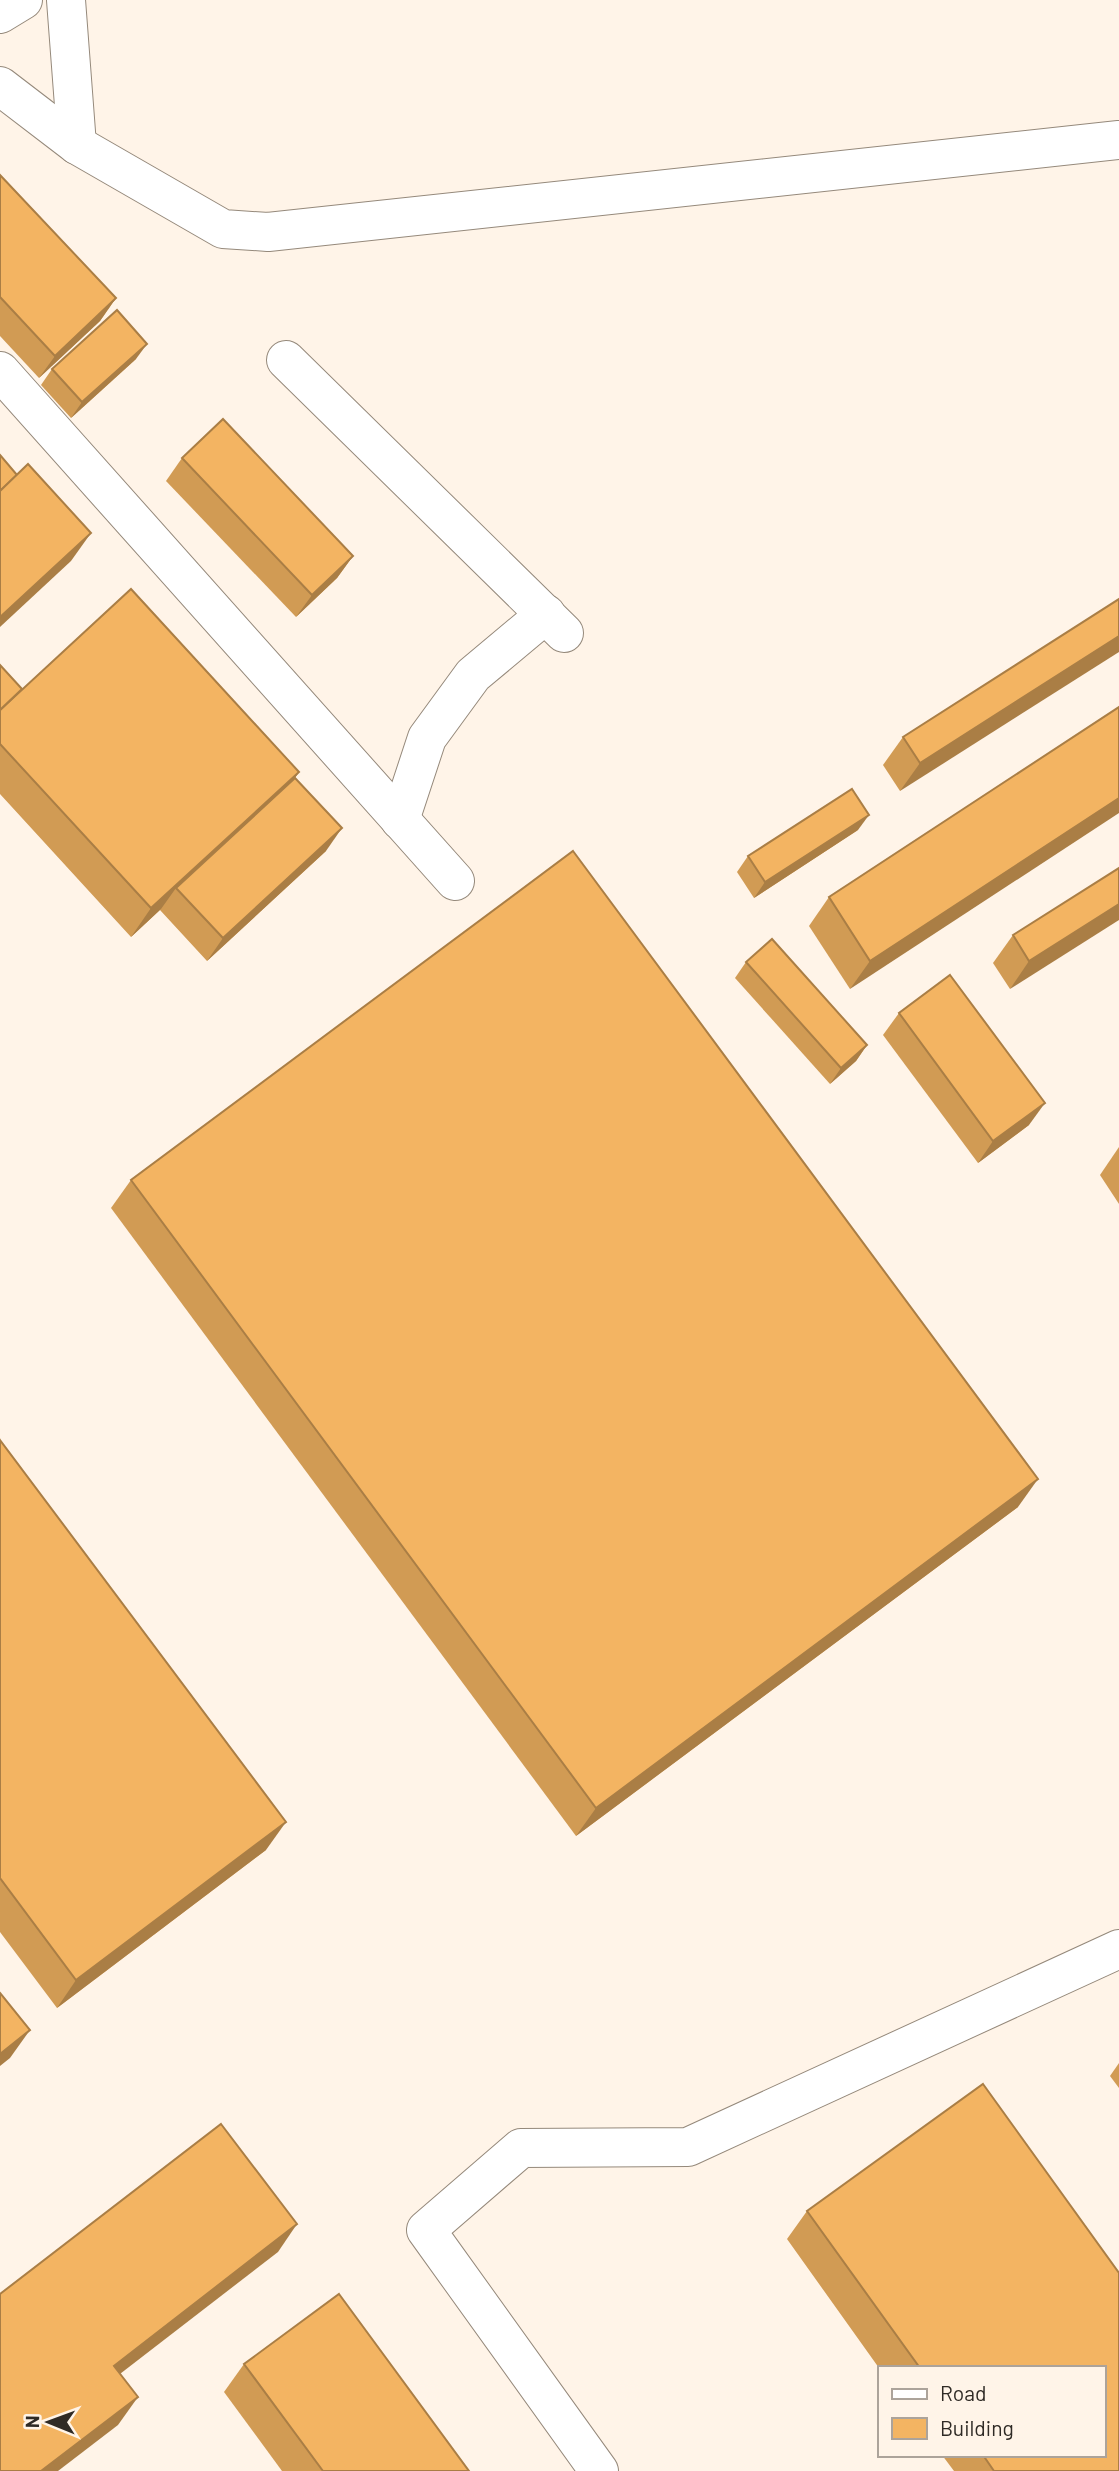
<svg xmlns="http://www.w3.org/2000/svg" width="1119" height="2471" font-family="Barlow,sans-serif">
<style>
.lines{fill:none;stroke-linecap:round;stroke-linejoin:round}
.minor-casing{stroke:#95897b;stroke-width:40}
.minor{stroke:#fff;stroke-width:38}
.wall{fill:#d19b54}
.shaded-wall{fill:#aa7e45}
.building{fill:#f3b462;stroke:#aa7e45;stroke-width:2}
</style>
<rect width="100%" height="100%" fill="#fff4e8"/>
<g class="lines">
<defs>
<g id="minor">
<path d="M66,0l11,145"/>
<path d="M0,14l23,-14"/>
<path d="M0,86l77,59 146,84 45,3 851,-92"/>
<path d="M286,360l278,273"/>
<path d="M0,371l455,510"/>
<path d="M400,820l27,-82 46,-63 73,-61"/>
<path d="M599,2471l-173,-241 95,-82 167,-1 431,-198"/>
</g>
</defs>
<!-- minor casing -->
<use href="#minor" class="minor-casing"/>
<!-- minor -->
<use href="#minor" class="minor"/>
</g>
<!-- wall -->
<g class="wall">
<path d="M0,175l116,123 -16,23 -61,57 -39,-42z"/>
<path d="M136,359l-65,59 -30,-33 11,-16z"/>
<path d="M182,458l171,98 -16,22 -41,39 -130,-136z"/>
<path d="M1119,599l-219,192 -17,-26 20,-28z"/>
<path d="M0,665l22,24 277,83 -4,6 31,73 -119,110 -47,-51 1,-1 -30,28 -131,-143z"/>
<path d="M1119,707l-269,282 -41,-63 20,-29z"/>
<path d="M858,830l-104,68 -17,-26 11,-16z"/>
<path d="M1119,868l-109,121 -17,-26 20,-28z"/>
<path d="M746,962l121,83 -11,16 -26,23 -95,-106z"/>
<path d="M899,1013l130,112 -51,38 -95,-128z"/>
<path d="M1119,1147v57l-19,-29z"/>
<path d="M131,1180l887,327 -442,329 -465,-628z"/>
<path d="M0,1440l266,410 -209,158 -57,-76z"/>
<path d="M1119,2063v25l-9,-12z"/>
<path d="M983,2084l136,189v198h-165l-12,-16h161v-87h-224l-92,-129 20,-28z"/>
<path d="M244,2364l225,107h-187l-58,-79z"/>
</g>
<!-- shaded-wall -->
<g class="shaded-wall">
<path d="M116,298l-16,23 -61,57 16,-22z"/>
<path d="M147,344l-11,15 -65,59 11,-16z"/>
<path d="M91,533l-20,28 -71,66v-10z"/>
<path d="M353,556l-16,22 -41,39 16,-22z"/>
<path d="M1119,636v16l-219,139 20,-28z"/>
<path d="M299,772l-20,28 -103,88 -15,21 -30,28 20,-29z"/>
<path d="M1119,798v15l-269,176 20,-28z"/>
<path d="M869,815l-11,15 -104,68 11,-16z"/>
<path d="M342,828l-16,23 -119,110 16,-23z"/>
<path d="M1119,904v16l-109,69 19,-28z"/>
<path d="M867,1045l-11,16 -26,23 11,-16z"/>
<path d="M1045,1103l-16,22 -51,38 15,-22z"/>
<path d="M1038,1479l-20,28 -442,329 20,-28z"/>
<path d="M286,1822l-20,28 -209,158 19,-28z"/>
<path d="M30,2030l-20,28 -10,8v-12z"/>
<path d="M297,2224l-19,28 -184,142 20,-28z"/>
<path d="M138,2397l-20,28 -60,46h-17z"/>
</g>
<!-- building -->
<g class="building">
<path d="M0,175l116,123 -61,58 -55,-59z"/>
<path d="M117,310l30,34 -65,58 -30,-33z"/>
<path d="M223,419l130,137 -41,39 -130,-137z"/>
<path d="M0,455l17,20 -17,16z"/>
<path d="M28,464l63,69 -91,84v-126z"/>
<path d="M131,589l168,183 -148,136 -151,-164v-34z"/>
<path d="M1119,599v37l-199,127 -17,-26z"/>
<path d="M0,665l22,24 -22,21z"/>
<path d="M1119,707v91l-249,163 -41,-64z"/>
<path d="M295,778l47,50 -119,110 -47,-50z"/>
<path d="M852,789l17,26 -104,67 -17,-26z"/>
<path d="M573,851l465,628 -442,329 -465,-628z"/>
<path d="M1119,868v36l-90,57 -16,-26z"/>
<path d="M772,939l95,106 -26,23 -95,-106z"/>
<path d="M950,975l95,128 -52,38 -94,-128z"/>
<path d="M0,1440l286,382 -210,158 -76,-102z"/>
<path d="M0,1993l30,37 -30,24z"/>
<path d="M983,2084l136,189v198h-125l-11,-16h120v-87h-183l-113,-157z"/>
<path d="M221,2124l76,100 -183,142 24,31 -97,74h-41v-177z"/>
<path d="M339,2294l130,177h-146l-79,-107z"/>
</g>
<!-- legend -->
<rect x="878" y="2366" width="228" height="91" fill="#fff4e8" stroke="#aca39a" stroke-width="2"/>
<rect x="892" y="2389" width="35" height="10" fill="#ffffff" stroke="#aca39a" stroke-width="2"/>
<text x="940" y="2401" font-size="21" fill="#2f2a25">Road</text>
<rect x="892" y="2418" width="35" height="21" fill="#f3b462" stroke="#aca39a" stroke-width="2"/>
<text x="940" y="2436" font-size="21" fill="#2f2a25">Building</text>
<!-- north arrow -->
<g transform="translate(49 2422) rotate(271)" stroke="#fff4e8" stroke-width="5" paint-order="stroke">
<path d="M0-5L12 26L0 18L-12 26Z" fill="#2f2a25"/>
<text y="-10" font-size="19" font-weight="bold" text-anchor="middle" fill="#2f2a25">N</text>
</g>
</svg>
